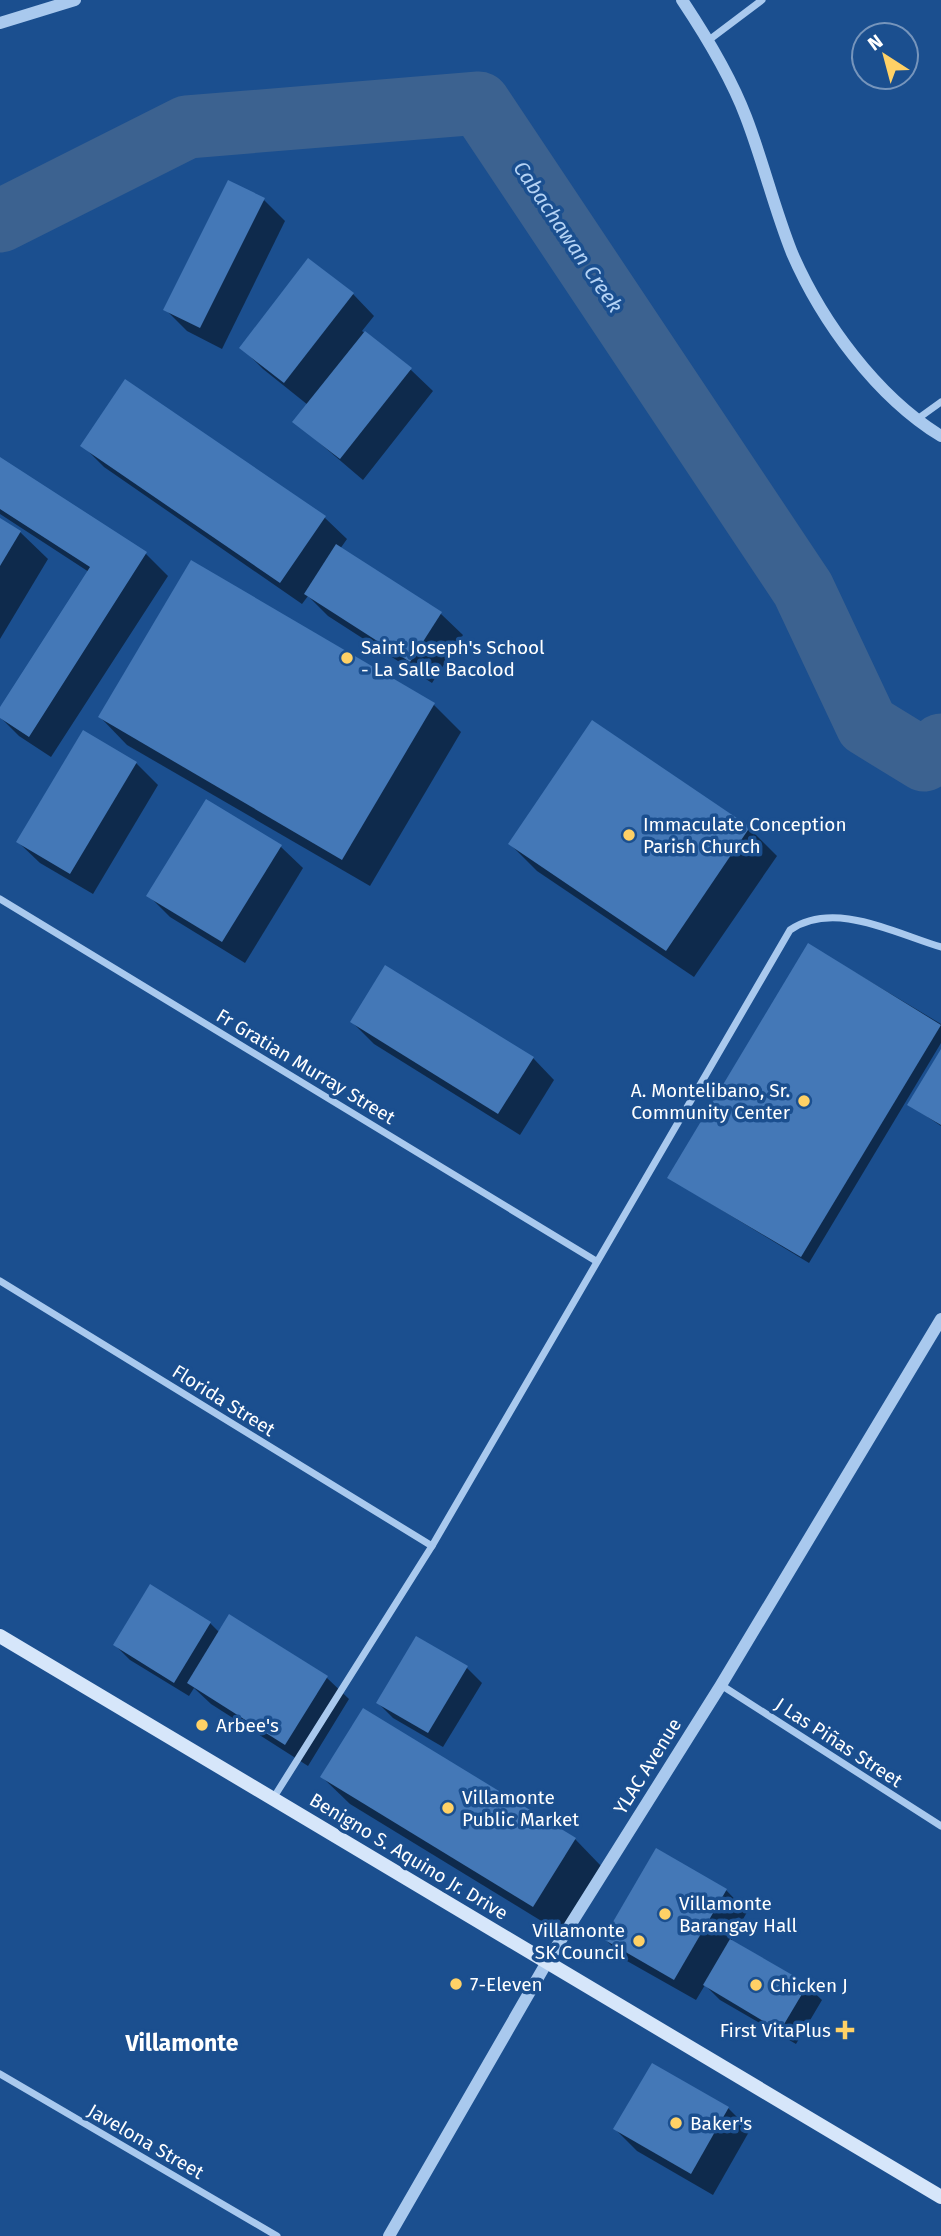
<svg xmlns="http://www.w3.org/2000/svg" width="941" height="2236" font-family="'Fira Sans',sans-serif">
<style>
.shadow{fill:#0007}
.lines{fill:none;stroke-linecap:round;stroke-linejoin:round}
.river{stroke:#3c6290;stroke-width:63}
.building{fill:#4478b7}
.minor{stroke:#a9c9ee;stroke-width:7}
.tertiary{stroke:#a9c9ee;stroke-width:12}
.secondary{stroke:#d6e6fa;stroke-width:14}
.poi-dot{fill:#ffd166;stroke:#1b4f8f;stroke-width:2.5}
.labels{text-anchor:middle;stroke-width:7;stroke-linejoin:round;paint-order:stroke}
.poi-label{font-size:19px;fill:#fff;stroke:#1b4f8f;text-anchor:start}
.street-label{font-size:19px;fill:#fff;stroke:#1b4f8f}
.water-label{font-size:21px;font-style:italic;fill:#b5d3f5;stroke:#1b4f8f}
.quarter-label{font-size:23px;font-weight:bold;fill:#fff;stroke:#1b4f8f}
</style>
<rect width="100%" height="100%" fill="#1b4f8f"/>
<!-- shadow -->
<g class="shadow">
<path d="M264,200l21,21 -63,128 -35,-18 -22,-22z"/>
<path d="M353,294l21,22 -12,15 49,39 22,21 -70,89 -68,-58 13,-17 -45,-36 -22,-22z"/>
<path d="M126,382l199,136 22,21 -7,10 101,65 22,21 -31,48 -104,-67 -20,-20 -6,8 -198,-137 -22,-22z"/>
<path d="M0,459l146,95 22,22 -117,181 -32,-21 -19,-19v-7l89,-138 -89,-58z"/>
<path d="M0,520l20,12 28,27 -48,80z"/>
<path d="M433,704l28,28 -91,154 -243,-141 -27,-28z"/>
<path d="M136,763l22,22 -65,109 -53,-31 -22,-21z"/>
<path d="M207,801l74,46 22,21 -58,95 -75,-46 -22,-22z"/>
<path d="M749,828l28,28 -83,121 -157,-106 -27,-27z"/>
<path d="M809,945l132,79v19l-132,220 -140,-85z"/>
<path d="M352,1022l181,36 21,22 -34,55 -146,-91z"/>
<path d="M941,1052v74l-31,-21z"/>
<path d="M230,1617l97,61 22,21 -41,67 -97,-62 -17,-16 -5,8 -59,-36 -15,-15 95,-22 10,10z"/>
<path d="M467,1668l15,15 -39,64 -50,-29 -15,-15z"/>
<path d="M322,1777l253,62 27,28 -41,66 -211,-129z"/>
<path d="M726,1890l21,22 -16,29 76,45 15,14 -26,44 -76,-44 -15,-15 -9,15 -69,-39 -22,-22z"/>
<path d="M653,2065l75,43 22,22 -37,65 -76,-44 -22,-22z"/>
</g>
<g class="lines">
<!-- river -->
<path class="river" d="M0,221l187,-94 292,-24 324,486 64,136 57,35 17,-15"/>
</g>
<!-- building -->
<g class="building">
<path d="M228,180l37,18 -65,130 -37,-18z"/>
<path d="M308,258l46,35 -70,90 -45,-35z"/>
<path d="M365,331l47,37 -72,91 -48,-37z"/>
<path d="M125,379l201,137 -46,67 -200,-137z"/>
<path d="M0,457l147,95 -118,185 -29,-19v-11l90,-140 -90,-58z"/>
<path d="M0,518l21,13 -21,35z"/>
<path d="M336,544l106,68 -32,50 -106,-68z"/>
<path d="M191,560l244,143 -93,157 -244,-143z"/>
<path d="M592,720l158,107 -84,124 -158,-107z"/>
<path d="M83,730l54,32 -67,112 -54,-32z"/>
<path d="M206,799l76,46 -60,97 -76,-46z"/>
<path d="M808,943l133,82 -140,232 -134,-79z"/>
<path d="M385,965l149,92 -36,57 -148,-92z"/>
<path d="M941,1049v76l-34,-20z"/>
<path d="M150,1584l61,38 -37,61 -61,-38z"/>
<path d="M229,1614l99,62 -43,69 -98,-62z"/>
<path d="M416,1636l52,30 -40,67 -52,-30z"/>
<path d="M363,1708l213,130 -43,69 -213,-130z"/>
<path d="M656,1848l71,41 -53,91 -71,-41z"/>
<path d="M730,1939l78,45 -28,47 -77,-46z"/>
<path d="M652,2063l77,44 -38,67 -78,-45z"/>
</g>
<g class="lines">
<!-- minor -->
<g class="minor">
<path d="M709,40l53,-40"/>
<path d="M916,420l25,-18"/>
<path d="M0,899l596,362"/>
<path d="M0,1281l432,265"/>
<path d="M721,1685l220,141"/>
<path d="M274,1797l158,-251 358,-616c44,-30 104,3 151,17"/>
<path d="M0,2074l277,162"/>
</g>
<!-- tertiary -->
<g class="tertiary">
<path d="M682,0c24,36 48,75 64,117 17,44 28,91 46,136 30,69 85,144 149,183"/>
<path d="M0,23l75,-23"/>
<path d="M389,2236l158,-274 174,-277 220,-366"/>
</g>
<!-- secondary -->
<path class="secondary" d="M0,1636l941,561"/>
</g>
<!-- markers -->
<g class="poi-dot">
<circle cx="347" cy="658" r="7"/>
<circle cx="629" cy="835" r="7"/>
<circle cx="804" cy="1101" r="7"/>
<circle cx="202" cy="1725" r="7"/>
<circle cx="448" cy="1808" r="7"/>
<circle cx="665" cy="1914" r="7"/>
<circle cx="639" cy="1941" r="7"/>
<circle cx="456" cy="1984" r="7"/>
<circle cx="756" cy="1985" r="7"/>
<path d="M841.5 2019.5h7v7h7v7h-7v7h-7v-7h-7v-7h7z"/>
<circle cx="676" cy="2123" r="7"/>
</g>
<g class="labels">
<!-- poi labels -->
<g class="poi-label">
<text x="361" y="654">Saint Joseph's School<tspan x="361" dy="22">- La Salle Bacolod</tspan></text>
<text x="643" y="831">Immaculate Conception<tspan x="643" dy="22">Parish Church</tspan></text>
<text x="790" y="1097" text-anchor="end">A. Montelibano, Sr.<tspan x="790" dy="22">Community Center</tspan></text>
<text x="216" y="1732">Arbee's</text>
<text x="462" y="1804">Villamonte<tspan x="462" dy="22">Public Market</tspan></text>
<text x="679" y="1910">Villamonte<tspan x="679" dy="22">Barangay Hall</tspan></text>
<text x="625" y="1937" text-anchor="end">Villamonte<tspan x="625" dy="22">SK Council</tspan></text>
<text x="470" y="1991">7-Eleven</text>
<text x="770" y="1992">Chicken J</text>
<text x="831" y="2037" text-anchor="end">First VitaPlus</text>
<text x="690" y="2130">Baker's</text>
</g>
<!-- street labels -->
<g class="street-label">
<text transform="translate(306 1066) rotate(31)" y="7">Fr Gratian Murray Street</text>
<text transform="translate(224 1400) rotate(32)" y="7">Florida Street</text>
<text transform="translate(839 1742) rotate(33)" y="7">J Las Piñas Street</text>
<text transform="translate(647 1766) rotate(-58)" y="7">YLAC Avenue</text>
<text transform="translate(409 1856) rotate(31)" y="7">Benigno S. Aquino Jr. Drive</text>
<text transform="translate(146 2141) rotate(30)" y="7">Javelona Street</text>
</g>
<!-- water labels -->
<g class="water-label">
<text transform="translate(568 237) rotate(56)" y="7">Cabachawan Creek</text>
</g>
<!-- quarter labels -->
<g class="quarter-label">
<text x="182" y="2051">Villamonte</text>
</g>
</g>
<!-- north arrow -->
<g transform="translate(885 56) rotate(324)"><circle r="33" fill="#1b4f8f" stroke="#7695bc" stroke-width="2"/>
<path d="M0-5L12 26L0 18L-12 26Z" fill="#ffd166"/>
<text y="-10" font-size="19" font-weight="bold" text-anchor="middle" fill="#ffffff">N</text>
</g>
</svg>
